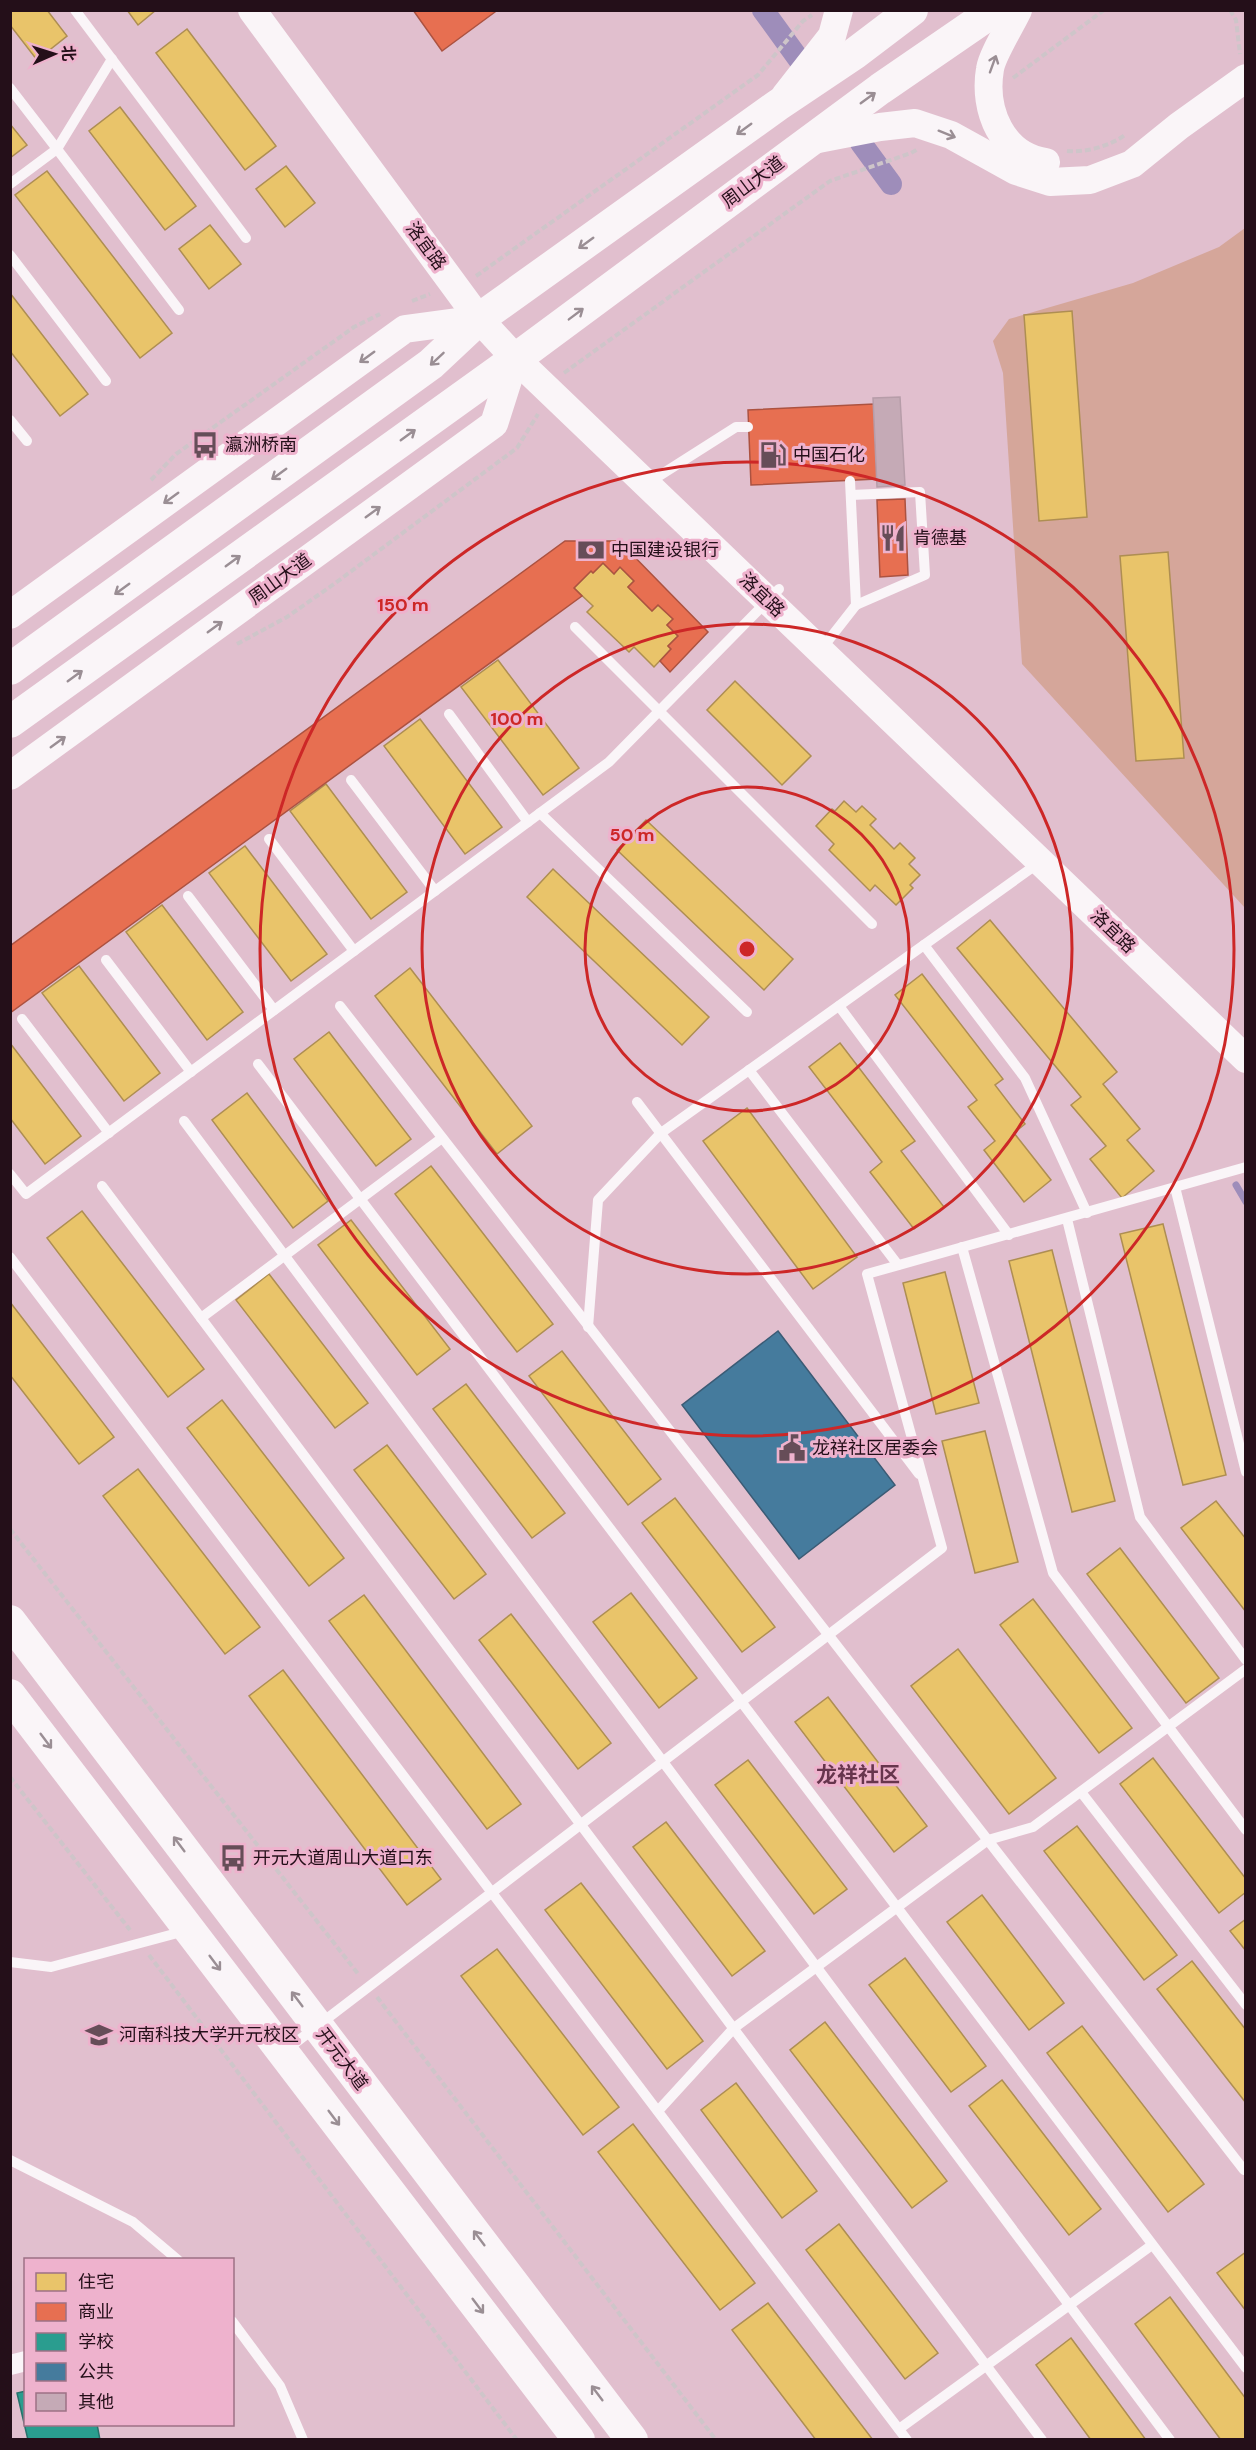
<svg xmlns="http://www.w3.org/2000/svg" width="1256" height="2450" font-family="'DM Sans','Noto Sans SC',sans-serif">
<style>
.green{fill:#d5a69a}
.homes{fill:#e9c46a;stroke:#ae8e52;stroke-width:1.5}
.shops{fill:#e76f51;stroke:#ac5240;stroke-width:1.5}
.schools{fill:#2a9d8f;stroke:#28726c;stroke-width:1.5}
.public{fill:#457b9d;stroke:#3b5b75;stroke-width:1.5}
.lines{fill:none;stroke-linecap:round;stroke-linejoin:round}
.stream{stroke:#9e8dba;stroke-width:7}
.canal{stroke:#9e8dba;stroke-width:22}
.building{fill:#c5aab6;stroke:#b79da9;stroke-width:1.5}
.path{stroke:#cec5c9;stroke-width:4;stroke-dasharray:6 3;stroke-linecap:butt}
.lane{stroke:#faf5f8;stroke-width:10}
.street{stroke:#faf5f8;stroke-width:20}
.secondary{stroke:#faf5f8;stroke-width:28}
.primary{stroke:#faf5f8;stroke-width:32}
.oneway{stroke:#9a8e94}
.ring{fill:none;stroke:#cd2727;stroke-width:3}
.labels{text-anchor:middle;stroke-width:6;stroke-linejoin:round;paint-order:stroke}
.street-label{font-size:18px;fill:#240f19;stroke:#eeb2cd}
.poi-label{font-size:18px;fill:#240f19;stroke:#eeb2cd;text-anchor:start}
.quarter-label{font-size:21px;font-weight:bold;fill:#67354d;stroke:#eeb2cd}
.centre{fill:#cd2727;stroke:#eeb2cd;stroke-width:3}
.ring-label{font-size:18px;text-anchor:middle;font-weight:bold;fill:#cd2727;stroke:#eeb2cd;stroke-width:6;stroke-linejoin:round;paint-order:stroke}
</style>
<rect width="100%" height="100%" fill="#e1bfce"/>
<!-- green -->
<path class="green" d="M1245,228v680l-223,-244 -19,-291 -10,-32 16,-22 124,-36 86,-36z"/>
<!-- homes -->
<g class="homes">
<path d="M10,10h37l20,26 -30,24 -27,-35z"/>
<path d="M127,10h29l-18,15z"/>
<path d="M187,29l89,117 -31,24 -89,-117z"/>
<path d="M120,107l76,99 -31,24 -76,-99z"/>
<path d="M10,124l17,21 -17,13z"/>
<path d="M286,166l29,37 -30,24 -29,-38z"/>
<path d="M47,171l125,162 -32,25 -125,-163z"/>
<path d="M210,225l31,39 -32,25 -30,-40z"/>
<path d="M10,293l78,101 -28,22 -50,-65z"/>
<path d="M1072,311l15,206 -48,4 -15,-206z"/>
<path d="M1168,552l16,206 -48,3 -16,-205z"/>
<path d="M603,563l11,11 6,-7 14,14 -6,6 24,24 6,-6 15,14 -6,6 11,11 -10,10 3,3 -17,18 -20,-20 -5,5 -42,-40 6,-6 -19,-18 17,-17 2,2z"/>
<path d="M498,660l81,108 -36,27 -82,-108z"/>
<path d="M735,681l76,75 -29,29 -75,-75z"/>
<path d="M420,719l82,108 -37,27 -81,-108z"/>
<path d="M326,784l81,108 -36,27 -81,-108z"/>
<path d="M844,801l12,11 6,-6 14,13 -6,6 24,24 6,-6 15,15 -6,6 11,11 -10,10 3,3 -17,17 -21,-20 -5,6 -41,-41 5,-6 -18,-18 16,-17 3,2z"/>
<path d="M646,820l147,139 -29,31 -147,-140z"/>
<path d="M245,846l82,108 -36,27 -82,-108z"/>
<path d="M553,869l156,148 -27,28 -155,-148z"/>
<path d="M162,905l81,107 -36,28 -81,-108z"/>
<path d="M990,920l127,152 -14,12 37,45 -13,11 27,31 -32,27 -32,-39 16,-13 -35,-41 10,-8 -124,-149z"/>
<path d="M79,966l81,107 -36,28 -82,-108z"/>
<path d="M410,968l122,158 -35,28 -122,-158z"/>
<path d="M922,974l81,105 -8,6 30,39 -11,9 37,47 -27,22 -40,-52 11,-9 -27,-34 9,-7 -82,-105z"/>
<path d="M329,1032l82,107 -35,27 -82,-107z"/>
<path d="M10,1043l71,93 -36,28 -35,-46z"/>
<path d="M840,1043l75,98 -14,10 43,56 -30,22 -44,-57 12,-10 -73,-95z"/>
<path d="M247,1093l81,108 -35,27 -81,-108z"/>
<path d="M747,1108l110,149 -44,32 -110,-148z"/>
<path d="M431,1166l122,158 -36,28 -122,-158z"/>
<path d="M82,1211l122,158 -36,28 -121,-159z"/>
<path d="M351,1220l99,129 -33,26 -99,-130z"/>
<path d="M1163,1224l63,251 -43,10 -63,-251z"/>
<path d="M1052,1250l63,251 -43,11 -63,-251z"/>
<path d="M945,1272l34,131 -43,11 -33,-131z"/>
<path d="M269,1274l99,129 -33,25 -99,-128z"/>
<path d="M10,1302l104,135 -35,27 -69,-89z"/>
<path d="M562,1351l99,128 -33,26 -99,-129z"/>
<path d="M466,1384l99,129 -33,25 -99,-129z"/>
<path d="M222,1400l122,158 -35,28 -122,-158z"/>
<path d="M985,1431l33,131 -43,11 -33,-132z"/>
<path d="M387,1445l99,129 -32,25 -100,-129z"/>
<path d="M138,1469l122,158 -35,27 -122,-158z"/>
<path d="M675,1498l100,129 -33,25 -100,-129z"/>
<path d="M1216,1501l30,38v73l-65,-84z"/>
<path d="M1120,1548l99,130 -33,25 -99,-129z"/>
<path d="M631,1593l66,85 -38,30 -66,-86z"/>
<path d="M364,1595l157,209 -34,25 -158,-208z"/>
<path d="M1033,1599l99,129 -33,25 -99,-128z"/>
<path d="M511,1614l100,129 -33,26 -99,-129z"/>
<path d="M958,1649l98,129 -47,36 -98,-128z"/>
<path d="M283,1670l158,209 -34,26 -158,-209z"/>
<path d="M828,1697l99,129 -33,26 -99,-130z"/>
<path d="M1153,1758l93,121v13l-27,21 -99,-129z"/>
<path d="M748,1760l99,129 -33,25 -99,-129z"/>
<path d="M666,1822l99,129 -33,25 -99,-129z"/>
<path d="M1077,1826l100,129 -33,25 -100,-129z"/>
<path d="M581,1883l122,158 -36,28 -122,-159z"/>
<path d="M982,1895l82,108 -35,27 -82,-108z"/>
<path d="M1246,1919v32l-16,-20z"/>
<path d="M497,1949l122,158 -36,28 -122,-159z"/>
<path d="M905,1958l81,108 -35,26 -82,-107z"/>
<path d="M1192,1961l54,69v73l-89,-114z"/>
<path d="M825,2022l122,159 -35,27 -122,-158z"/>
<path d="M1082,2026l122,158 -36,28 -121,-159z"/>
<path d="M1002,2080l99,129 -32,26 -100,-129z"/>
<path d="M736,2083l81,108 -35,27 -81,-108z"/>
<path d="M633,2124l122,159 -35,27 -122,-158z"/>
<path d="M839,2224l99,129 -33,26 -99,-129z"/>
<path d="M1246,2252v59l-29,-38z"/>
<path d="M1170,2297l76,102v41h-25l-86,-116z"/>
<path d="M768,2303l105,137h-57l-84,-110z"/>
<path d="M1071,2338l75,102h-55l-55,-75z"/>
</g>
<!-- shops -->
<g class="shops">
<path d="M413,10h80l2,2 -53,39z"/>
<path d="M874,404l3,75 -126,6 -3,-75z"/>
<path d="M905,499l3,76 -28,2 -3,-77z"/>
<path d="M565,541h54l89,91 -38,40 -10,-11 11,-12 -3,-3 10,-10 -11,-11 6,-6 -15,-14 -6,6 -24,-24 6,-6 -14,-14 -6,7 -11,-11 -10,10 -2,-2 -17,17 8,8 -572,417v-67z"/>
</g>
<!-- schools -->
<path class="schools" d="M26,2391v33h71l3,16h-72l-11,-47z"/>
<!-- public -->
<path class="public" d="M778,1331l117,154 -96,74 -117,-154z"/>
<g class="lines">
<!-- stream -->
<path class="stream" d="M1236,1185l10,17"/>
<!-- canal -->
<g class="canal">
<path d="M763,10l37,51"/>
<path d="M861,143l30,41"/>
</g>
</g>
<!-- building -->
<path class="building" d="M900,397l5,88 -28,2 -4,-89z"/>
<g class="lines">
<!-- path -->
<g class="path">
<path d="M1230,10l6,10 4,34"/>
<path d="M1013,78l91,-68"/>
<path d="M1067,151c18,2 43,-5 58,-16"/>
<path d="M476,276l282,-201 45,-54 9,-6"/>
<path d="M412,301l18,-7"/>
<path d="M564,373l266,-192 81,-28 7,-4"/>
<path d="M151,480l25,-26 178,-127 26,-13"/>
<path d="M237,644l50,-27 47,-33 183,-136 21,-34"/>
<path d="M10,1529l349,446"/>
<path d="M10,1777l120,153"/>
<path d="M149,1955l368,485"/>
<path d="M377,1997l339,443"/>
</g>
<!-- lane -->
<g class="lane">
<path d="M75,10l171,228"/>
<path d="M112,59l-55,90 122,161"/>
<path d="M10,88l47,61 -47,35"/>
<path d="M10,255l96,126"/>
<path d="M10,420l17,21"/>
<path d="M648,483l88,-56h12"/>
<path d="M851,495l69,-3 5,83 -69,30"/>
<path d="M575,627l297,297"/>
<path d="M820,651l36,-46 -6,-124"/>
<path d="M449,714l79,108"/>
<path d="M351,780l84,111"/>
<path d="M540,813l207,199"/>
<path d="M269,839l85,112"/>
<path d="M188,896l86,114"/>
<path d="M924,945l101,133 62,135"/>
<path d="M106,960l85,112"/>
<path d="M340,1006l904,1164"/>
<path d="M839,1006l170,229"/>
<path d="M22,1019l87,114"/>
<path d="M258,1064l988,1304"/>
<path d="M749,1070l149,195"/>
<path d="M637,1102l282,372"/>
<path d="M184,1121l986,1319"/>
<path d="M10,1174l16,20 583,-432 170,-173"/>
<path d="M102,1186l940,1254"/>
<path d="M1175,1187l71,285"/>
<path d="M1067,1219l73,298 106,143"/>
<path d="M962,1247l91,326 193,257"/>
<path d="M10,1257l897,1183"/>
<path d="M201,1318l241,-180"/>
<path d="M588,1327l10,-127 63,-67 379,-271"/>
<path d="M1081,1792l165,213"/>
<path d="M10,1962l41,5 134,-36"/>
<path d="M286,2050l656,-502 -75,-274 379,-107"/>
<path d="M658,2111l76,-83 254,-188 45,-13 213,-158"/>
<path d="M10,2160l123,62 45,38"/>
<path d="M232,2321l48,65 23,54"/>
<path d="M899,2429l253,-184"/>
</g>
<!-- street -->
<path class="street" d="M10,2365l16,-4"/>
<!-- secondary -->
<g class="secondary">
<path d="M252,10l227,309 36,39 731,701"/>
<path d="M1018,10c-7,15 -26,45 -28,59 -7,41 12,87 56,93"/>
<path d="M785,96l47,-60 7,-26"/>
<path d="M808,141l72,-14 35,-4 36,12 65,36 34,11 40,-2 42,-16 47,-38 67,-48"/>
<path d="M10,615l395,-286 74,-10"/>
<path d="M10,776l484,-352 21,-66"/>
</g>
<!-- primary -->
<g class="primary">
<path d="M10,669l421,-305 48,-45 299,-214 76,-51 58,-44"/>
<path d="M10,722l519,-373 351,-260 115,-79"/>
<path d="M10,1621l622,819"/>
<path d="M10,1695l569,745"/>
</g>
</g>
<!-- one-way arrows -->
<defs><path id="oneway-shaft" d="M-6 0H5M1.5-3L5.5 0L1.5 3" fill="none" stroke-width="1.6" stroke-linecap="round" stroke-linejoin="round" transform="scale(1.5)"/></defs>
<g class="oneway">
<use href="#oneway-shaft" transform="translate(993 64) rotate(-70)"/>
<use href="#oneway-shaft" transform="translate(868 98) rotate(-36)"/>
<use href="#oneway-shaft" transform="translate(744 129) rotate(144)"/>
<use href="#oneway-shaft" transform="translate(947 134) rotate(22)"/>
<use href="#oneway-shaft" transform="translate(586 243) rotate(144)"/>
<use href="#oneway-shaft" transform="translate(576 314) rotate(-37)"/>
<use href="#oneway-shaft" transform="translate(367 357) rotate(144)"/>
<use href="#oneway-shaft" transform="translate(437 359) rotate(137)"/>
<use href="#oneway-shaft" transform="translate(408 435) rotate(-36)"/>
<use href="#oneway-shaft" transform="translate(279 474) rotate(144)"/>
<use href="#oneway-shaft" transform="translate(171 498) rotate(144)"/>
<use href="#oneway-shaft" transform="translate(373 512) rotate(-36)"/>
<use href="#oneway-shaft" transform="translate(233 561) rotate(-36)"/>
<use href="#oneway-shaft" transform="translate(122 589) rotate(144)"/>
<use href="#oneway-shaft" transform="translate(215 627) rotate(-36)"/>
<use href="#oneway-shaft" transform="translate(75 676) rotate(-36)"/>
<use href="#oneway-shaft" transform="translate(58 742) rotate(-36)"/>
<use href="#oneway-shaft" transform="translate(46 1741) rotate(53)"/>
<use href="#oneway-shaft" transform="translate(179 1844) rotate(-127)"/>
<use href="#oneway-shaft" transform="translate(215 1963) rotate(53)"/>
<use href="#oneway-shaft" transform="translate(297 1999) rotate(-127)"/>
<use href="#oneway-shaft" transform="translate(334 2118) rotate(53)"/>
<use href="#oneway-shaft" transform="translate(479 2238) rotate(-127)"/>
<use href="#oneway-shaft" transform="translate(478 2306) rotate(53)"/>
<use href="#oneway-shaft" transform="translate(597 2393) rotate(-127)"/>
</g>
<!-- distance rings -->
<g class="ring">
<circle cx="747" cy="949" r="162"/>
<circle cx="747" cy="949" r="325"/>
<circle cx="747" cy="949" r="487"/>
</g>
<!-- icons -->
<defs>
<symbol id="bus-bare" viewBox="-9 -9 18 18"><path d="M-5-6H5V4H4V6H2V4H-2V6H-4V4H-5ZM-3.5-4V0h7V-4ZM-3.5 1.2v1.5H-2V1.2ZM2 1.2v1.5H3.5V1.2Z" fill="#664d58" stroke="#eeb2cd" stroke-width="2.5" paint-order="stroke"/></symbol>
<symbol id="fuel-bare" viewBox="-9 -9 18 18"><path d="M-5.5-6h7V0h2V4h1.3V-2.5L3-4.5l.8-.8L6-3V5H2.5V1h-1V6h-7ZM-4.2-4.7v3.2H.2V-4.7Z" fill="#664d58" stroke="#eeb2cd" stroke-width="2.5" paint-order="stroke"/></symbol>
<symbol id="restaurant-bare" viewBox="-9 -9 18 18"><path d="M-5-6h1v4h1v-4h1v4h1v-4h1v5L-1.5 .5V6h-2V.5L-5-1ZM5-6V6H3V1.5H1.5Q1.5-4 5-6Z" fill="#664d58" stroke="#eeb2cd" stroke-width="2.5" paint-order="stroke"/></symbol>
<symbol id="bank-bare" viewBox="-9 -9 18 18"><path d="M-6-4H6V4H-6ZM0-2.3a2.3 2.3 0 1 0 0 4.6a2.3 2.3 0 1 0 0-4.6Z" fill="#664d58" stroke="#eeb2cd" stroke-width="2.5" paint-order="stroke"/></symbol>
<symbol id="civic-bare" viewBox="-9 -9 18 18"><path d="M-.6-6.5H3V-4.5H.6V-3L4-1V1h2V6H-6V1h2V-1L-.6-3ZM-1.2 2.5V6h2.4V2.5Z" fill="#664d58" stroke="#eeb2cd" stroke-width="2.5" paint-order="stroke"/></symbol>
<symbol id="university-bare" viewBox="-9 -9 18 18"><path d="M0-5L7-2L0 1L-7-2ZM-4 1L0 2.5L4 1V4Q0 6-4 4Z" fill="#664d58" stroke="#eeb2cd" stroke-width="2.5" paint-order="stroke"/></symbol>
</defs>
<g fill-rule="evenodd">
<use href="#bus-bare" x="186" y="426" width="38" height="38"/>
<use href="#fuel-bare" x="754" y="436" width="38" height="38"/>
<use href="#restaurant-bare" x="874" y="519" width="38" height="38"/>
<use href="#bank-bare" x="572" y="531" width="38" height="38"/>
<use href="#civic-bare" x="773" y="1429" width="38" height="38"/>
<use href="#bus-bare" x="214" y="1839" width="38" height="38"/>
<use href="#university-bare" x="80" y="2016" width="38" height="38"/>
</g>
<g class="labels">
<!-- street labels -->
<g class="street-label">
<text transform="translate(753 182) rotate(-37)" y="6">周山大道</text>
<text transform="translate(426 246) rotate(54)" y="6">洛宜路</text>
<text transform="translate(280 579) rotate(-36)" y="6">周山大道</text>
<text transform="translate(762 595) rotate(44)" y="6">洛宜路</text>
<text transform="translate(1113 931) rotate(44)" y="6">洛宜路</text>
<text transform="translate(342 2059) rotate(53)" y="6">开元大道</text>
</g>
<!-- poi labels -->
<g class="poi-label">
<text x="225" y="451">瀛洲桥南</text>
<text x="793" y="461">中国石化</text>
<text x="913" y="544">肯德基</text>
<text x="611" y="556">中国建设银行</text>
<text x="812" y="1454">龙祥社区居委会</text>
<text x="253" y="1864">开元大道周山大道口东</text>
<text x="119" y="2041">河南科技大学开元校区</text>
</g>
<!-- quarter labels -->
<g class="quarter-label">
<text x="858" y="1782">龙祥社区</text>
</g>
</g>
<circle cx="747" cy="949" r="9" class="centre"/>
<g class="ring-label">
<text x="403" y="611">150 m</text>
<text x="517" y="725">100 m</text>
<text x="632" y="841">50 m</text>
</g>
<!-- border -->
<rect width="1256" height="2450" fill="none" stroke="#240f19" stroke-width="24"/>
<!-- legend -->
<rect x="24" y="2258" width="210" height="168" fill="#eeb2cd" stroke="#9d7185" stroke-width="1.5"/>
<rect x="36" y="2273" width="30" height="18" fill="#e9c46a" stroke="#9d7185" stroke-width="1.5"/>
<text x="78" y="2288" font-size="18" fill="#240f19">住宅</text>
<rect x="36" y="2303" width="30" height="18" fill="#e76f51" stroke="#9d7185" stroke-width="1.5"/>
<text x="78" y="2318" font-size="18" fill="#240f19">商业</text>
<rect x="36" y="2333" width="30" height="18" fill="#2a9d8f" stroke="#9d7185" stroke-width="1.5"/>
<text x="78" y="2348" font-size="18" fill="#240f19">学校</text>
<rect x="36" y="2363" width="30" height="18" fill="#457b9d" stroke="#9d7185" stroke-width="1.5"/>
<text x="78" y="2378" font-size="18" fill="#240f19">公共</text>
<rect x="36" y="2393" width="30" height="18" fill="#c5aab6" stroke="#9d7185" stroke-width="1.5"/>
<text x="78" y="2408" font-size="18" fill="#240f19">其他</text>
<!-- north arrow -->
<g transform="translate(54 54) rotate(87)" stroke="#eeb2cd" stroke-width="4.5" paint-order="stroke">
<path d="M0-4.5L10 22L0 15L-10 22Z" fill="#240f19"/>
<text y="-9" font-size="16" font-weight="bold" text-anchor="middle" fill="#240f19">北</text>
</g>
</svg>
